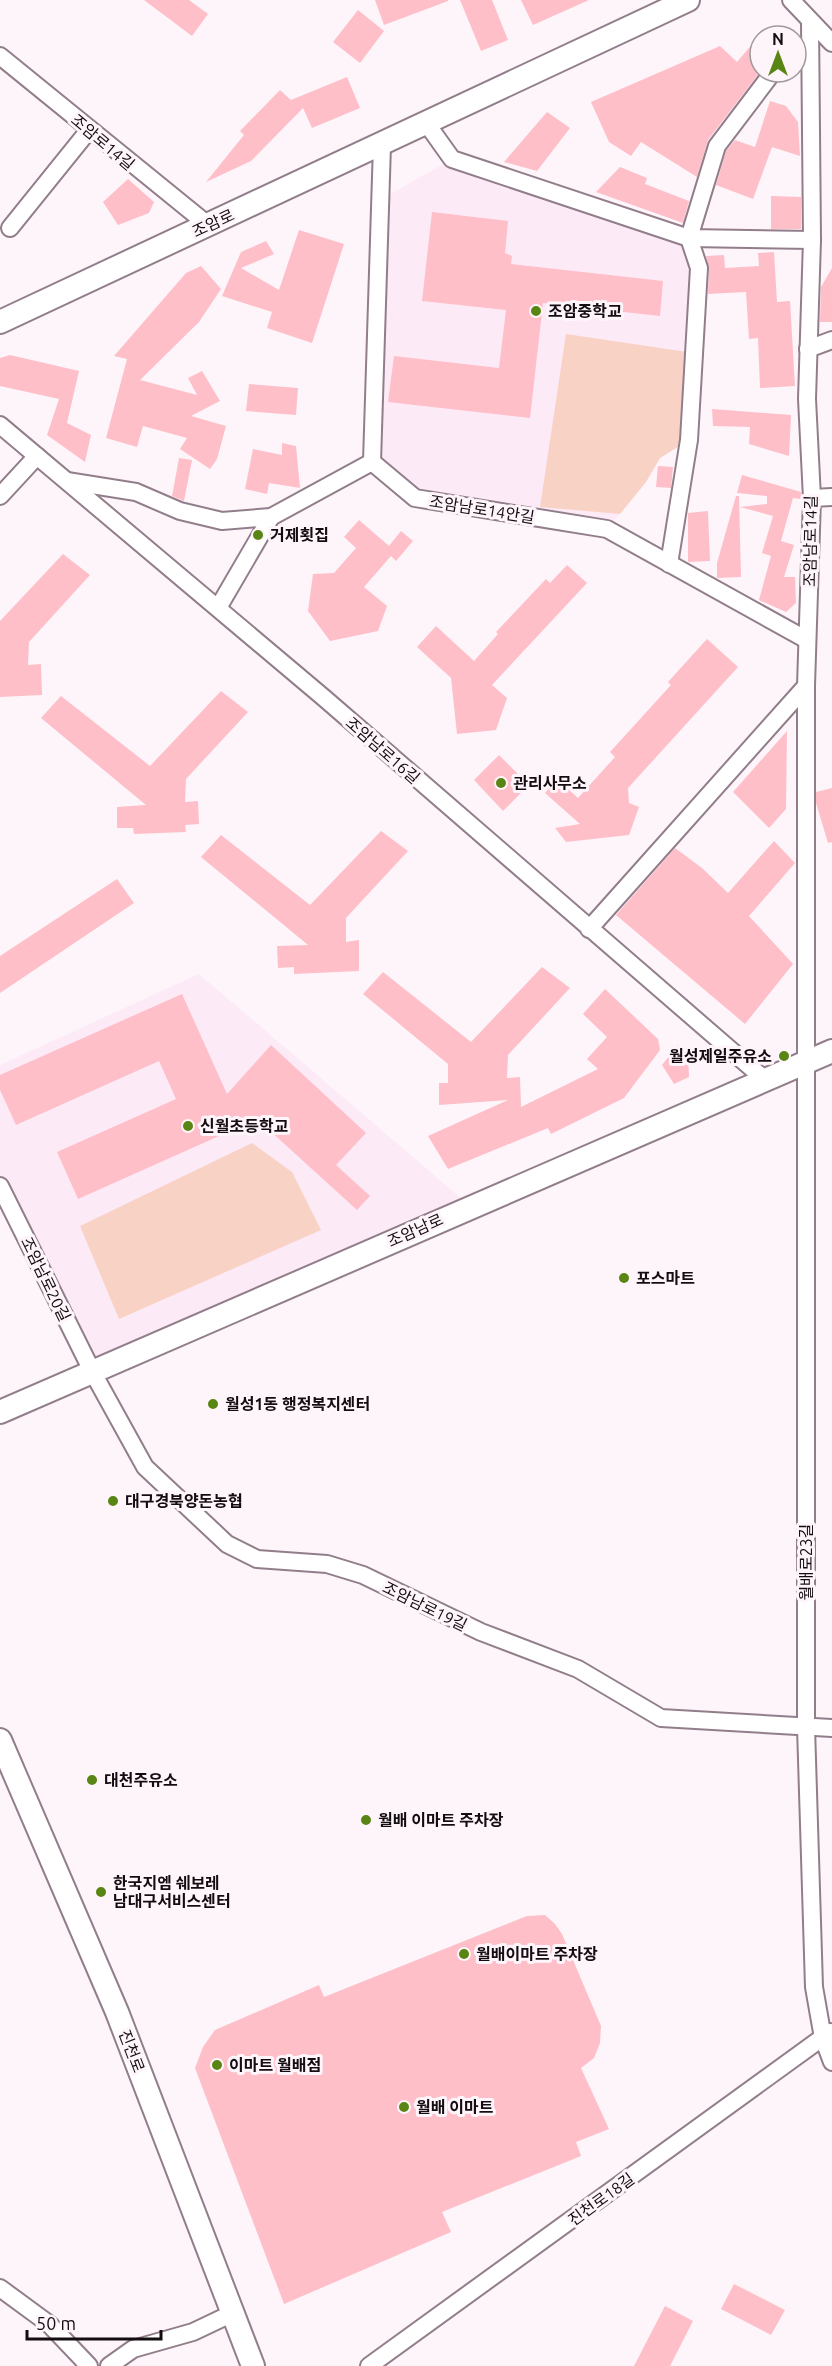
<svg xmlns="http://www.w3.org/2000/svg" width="832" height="2366" font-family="Ubuntu,'Noto Sans KR',sans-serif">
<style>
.built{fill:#fdeaf7}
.green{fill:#f9d2c6}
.building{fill:#febfc9}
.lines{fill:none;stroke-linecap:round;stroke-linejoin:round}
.minor-casing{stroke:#927e8b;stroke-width:20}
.secondary-casing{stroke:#927e8b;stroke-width:26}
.minor{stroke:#fff;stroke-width:16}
.secondary{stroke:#fff;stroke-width:22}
.poi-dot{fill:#598514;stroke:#fef5fb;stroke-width:2}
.labels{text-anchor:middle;stroke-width:6;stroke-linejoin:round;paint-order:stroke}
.street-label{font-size:16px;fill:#130c11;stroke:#fef5fb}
.poi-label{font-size:16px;font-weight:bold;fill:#130c11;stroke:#fef5fb;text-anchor:start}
</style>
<rect width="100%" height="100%" fill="#fef5fb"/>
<!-- built -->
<g class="built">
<path d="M452,159l237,79 10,30 -10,172 -29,18 -14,24 -39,47 -192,-31 -43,-36 8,-262z"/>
<path d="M199,974l271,232 -378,165 -92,-185v-121z"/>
</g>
<!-- green -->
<g class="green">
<path d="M566,334l128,19 -5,87 -29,18 -14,24 -26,32 -80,-7z"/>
<path d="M252,1143l40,29 29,58 -202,89 -39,-93z"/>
</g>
<!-- building -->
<g class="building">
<path d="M144,0h45l19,14 -16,22z"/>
<path d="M375,0h73v1l-64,24z"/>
<path d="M460,0h32l16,40 -27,11z"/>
<path d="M521,0h68l-56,25z"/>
<path d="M358,10l26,21 -24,32 -27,-21z"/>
<path d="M760,35v37l-52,68 -11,37 -56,-35 -10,14 -22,-14 -18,-40 129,-56 17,16z"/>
<path d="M347,77l13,31 -48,20 -9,-20 -52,53 -45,21 38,-47 -4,-4 40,-41 11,10z"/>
<path d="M770,101l16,5 12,16 2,34 -28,-9 -19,52 -37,-14 10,-34 9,-11 20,7z"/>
<path d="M547,112l23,16 -33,43 -33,-9z"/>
<path d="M620,167l27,11 -2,6 44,17 -6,22 -87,-31z"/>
<path d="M128,179l26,23 -5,11 -31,12 -15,-23z"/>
<path d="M771,196l30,1v32h-30z"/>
<path d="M432,212l76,9 -3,32 7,3 -1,8 152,17 -3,35 -117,-13 -13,115 -142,-16 6,-46 105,12 7,-58 -84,-9z"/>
<path d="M299,230l45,14 -32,99 -45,-15 5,-16 -50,-16 19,-44 25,-11 8,13 -33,14 38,22z"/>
<path d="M774,252l3,50 13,-1 5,85 -35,2 -2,-50 -9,1 -3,-47 -38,2 1,-26 -3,-12 18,-1 1,13 34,-2 -1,-13z"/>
<path d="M201,266l20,23 -22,33 -59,58 57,15 -9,-17 14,-7 18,30 -29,15 35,10 -9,33 -7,10 -30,-20 7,-11 -44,-12 -6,21 -31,-9 21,-79 -13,-3 72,-83z"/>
<path d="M832,268v54h-12l1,-35z"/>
<path d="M10,355l69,16 -12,52 24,12 -6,27 -38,-27 12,-36 -59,-13v-28z"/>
<path d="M249,384l49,4 -2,27 -50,-4z"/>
<path d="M712,409l79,6 -2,41 -40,-12 1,-17 -37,-1z"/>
<path d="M282,443l14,3 4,42 -31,-5 -2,11 -22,-5 8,-40 29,6z"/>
<path d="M179,458l13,2 -8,41 -12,-5z"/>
<path d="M658,466l15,1 -2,21 -15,-1z"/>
<path d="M742,475l59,17v7l-8,-1 -12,43 13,4 -10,32h11l1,26 -10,9 -27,-12 12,-44 -9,-3 11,-37 -33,-9 27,-3v-8l-30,-3z"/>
<path d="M736,496h3l2,81 -24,1v-15z"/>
<path d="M708,511l2,50 -22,1v-49z"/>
<path d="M359,520l30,26 12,-15 12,10 -17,20 -5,-5 -27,31 23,19 -9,25 -48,10 -22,-30 5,-37 21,-1 22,-25 -12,-11z"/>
<path d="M63,554l27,21 -61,67 -1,23 13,-1 1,31 -42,2v-76z"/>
<path d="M567,565l20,18 -95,102 15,13 -11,32 -39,4 -6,-56 -34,-31 19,-21 38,35 24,-27 -2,-2 50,-53 4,4z"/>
<path d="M707,639l31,28 -110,121 1,15 10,4 -10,28 -63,7 -11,-14 25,-4 -35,-31 12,-14 21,19 37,-41 -5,-5 61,-67 -3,-3z"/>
<path d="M221,691l27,21 -62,67 -1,23 13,-1 1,23 -14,1 1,7 -52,2 -1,-6h-16v-21l29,-2 -105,-87 20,-22 89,70z"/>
<path d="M787,731l-1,78 -17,19 -36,-36z"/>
<path d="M499,755l30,30 -26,26 -29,-31z"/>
<path d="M832,788v54l-4,1 -12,-40v-11z"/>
<path d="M381,831l27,20 -62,67v24l13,-2v31l-65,3v-7l-16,1 -1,-22 31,-1 -107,-88 20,-22 89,70z"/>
<path d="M774,841l21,22 -46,53 44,48 -48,60 -129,-109 59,-67 27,20 26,25z"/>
<path d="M117,879l17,24 -134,90v-37z"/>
<path d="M542,967l28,21 -62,67 -1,23 13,-1 1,30 77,-38 -11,-10 20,-22 -24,-23 22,-25 53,50 2,11 -36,48 -73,36 -3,-6 -100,41 -20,-33 80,-36 -69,5v-22h9v-19l-85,-70 20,-22 88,70z"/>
<path d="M182,994l45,100 44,-49 95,88 -30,32 34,31 -13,14 -100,-91 -179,80 -21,-47 119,-53 -17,-38 -143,64 -16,-35v-15z"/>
<path d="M678,1045l10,11 1,21 -15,7 -12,-19z"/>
<path d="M545,1915l10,9 7,10 39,92 -1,17 -6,15 -13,10 28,61 -33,13 5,14 -139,56 9,20 -167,72 -89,-236 8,-21 12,-17 104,-45 5,12 203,-81z"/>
<path d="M734,2284l51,26 -14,25 -50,-26z"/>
<path d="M665,2306l28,15 -23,45h-36z"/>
</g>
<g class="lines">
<defs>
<g id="minor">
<path d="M791,0l41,43"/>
<path d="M810,22l2,218 -5,159 5,99 -6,188v1041l8,260 9,51 9,24"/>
<path d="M0,56l208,169"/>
<path d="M427,124l25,35 237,79 123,2"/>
<path d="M10,228l79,-98"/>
<path d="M808,349l24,-9"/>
<path d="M0,425l323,272 440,381"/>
<path d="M372,462l10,-317"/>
<path d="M67,481l69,11 44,19 42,10 49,-4 101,-55 43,36 192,31 200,111"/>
<path d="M0,496l37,-40"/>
<path d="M812,498l20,-1"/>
<path d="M669,564l20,-124 10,-172 -10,-30 28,-92 56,-74"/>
<path d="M218,608l53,-91"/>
<path d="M589,929l217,-243"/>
<path d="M0,1186l92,185 53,96 82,77 30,15 70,5 36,11 118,57 97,37 83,49 171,10"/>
<path d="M0,2288l49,36 40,42"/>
<path d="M109,2366l24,-17 60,-17 40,-19"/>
<path d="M369,2366l461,-334"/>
</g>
<g id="secondary">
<path d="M0,322l688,-322"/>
<path d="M0,1412l832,-361"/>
<path d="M0,1740l117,272 136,354"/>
</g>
</defs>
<!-- minor casing -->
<use href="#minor" class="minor-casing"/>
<!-- secondary casing -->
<use href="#secondary" class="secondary-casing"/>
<!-- minor -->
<use href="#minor" class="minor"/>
<!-- secondary -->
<use href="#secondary" class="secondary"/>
</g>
<!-- markers -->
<g class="poi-dot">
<circle cx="536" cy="311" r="6"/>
<circle cx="258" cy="535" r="6"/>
<circle cx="501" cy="783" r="6"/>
<circle cx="784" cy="1056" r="6"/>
<circle cx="188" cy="1126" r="6"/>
<circle cx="624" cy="1278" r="6"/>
<circle cx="213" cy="1404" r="6"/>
<circle cx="113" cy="1501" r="6"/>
<circle cx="92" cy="1780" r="6"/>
<circle cx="366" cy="1820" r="6"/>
<circle cx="101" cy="1892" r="6"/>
<circle cx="464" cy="1954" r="6"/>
<circle cx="217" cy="2065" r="6"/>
<circle cx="404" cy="2107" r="6"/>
</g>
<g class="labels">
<!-- street labels -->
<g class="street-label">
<text transform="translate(103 142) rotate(40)" y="6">조암로14길</text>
<text transform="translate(213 223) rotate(-25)" y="6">조암로</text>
<text transform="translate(482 509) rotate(9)" y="6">조암남로14안길</text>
<text transform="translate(810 541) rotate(-89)" y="6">조암남로14길</text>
<text transform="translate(383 750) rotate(41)" y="6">조암남로16길</text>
<text transform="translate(415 1230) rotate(-24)" y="6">조암남로</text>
<text transform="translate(46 1279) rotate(64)" y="6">조암남로20길</text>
<text transform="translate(806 1562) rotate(-90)" y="6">월배로23길</text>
<text transform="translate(425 1606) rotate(26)" y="6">조암남로19길</text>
<text transform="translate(132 2051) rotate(69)" y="6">진천로</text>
<text transform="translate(601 2199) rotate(-36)" y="6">진천로18길</text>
</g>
<!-- poi labels -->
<g class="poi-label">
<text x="548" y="317">조암중학교</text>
<text x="270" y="541">거제횟집</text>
<text x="513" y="789">관리사무소</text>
<text x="772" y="1062" text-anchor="end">월성제일주유소</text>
<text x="200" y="1132">신월초등학교</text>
<text x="636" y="1284">포스마트</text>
<text x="225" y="1410">월성1동 행정복지센터</text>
<text x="125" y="1507">대구경북양돈농협</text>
<text x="104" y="1786">대천주유소</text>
<text x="378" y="1826">월배 이마트 주차장</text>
<text x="113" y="1889">한국지엠 쉐보레<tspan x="113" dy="18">남대구서비스센터</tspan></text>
<text x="476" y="1960">월배이마트 주차장</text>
<text x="229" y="2071">이마트 월배점</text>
<text x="416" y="2113">월배 이마트</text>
</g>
</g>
<!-- north arrow -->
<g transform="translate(778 54)"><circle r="28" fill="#fef5fb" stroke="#a0989d" stroke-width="1.5"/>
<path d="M0-4.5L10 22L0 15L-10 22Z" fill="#598514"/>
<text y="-9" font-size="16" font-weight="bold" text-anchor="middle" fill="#130c11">N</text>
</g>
<!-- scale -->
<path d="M27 2330v9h134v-9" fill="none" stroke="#130c11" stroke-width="3"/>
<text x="36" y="2330" font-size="18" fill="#130c11" stroke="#fef5fb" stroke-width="4.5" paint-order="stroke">50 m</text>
</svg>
